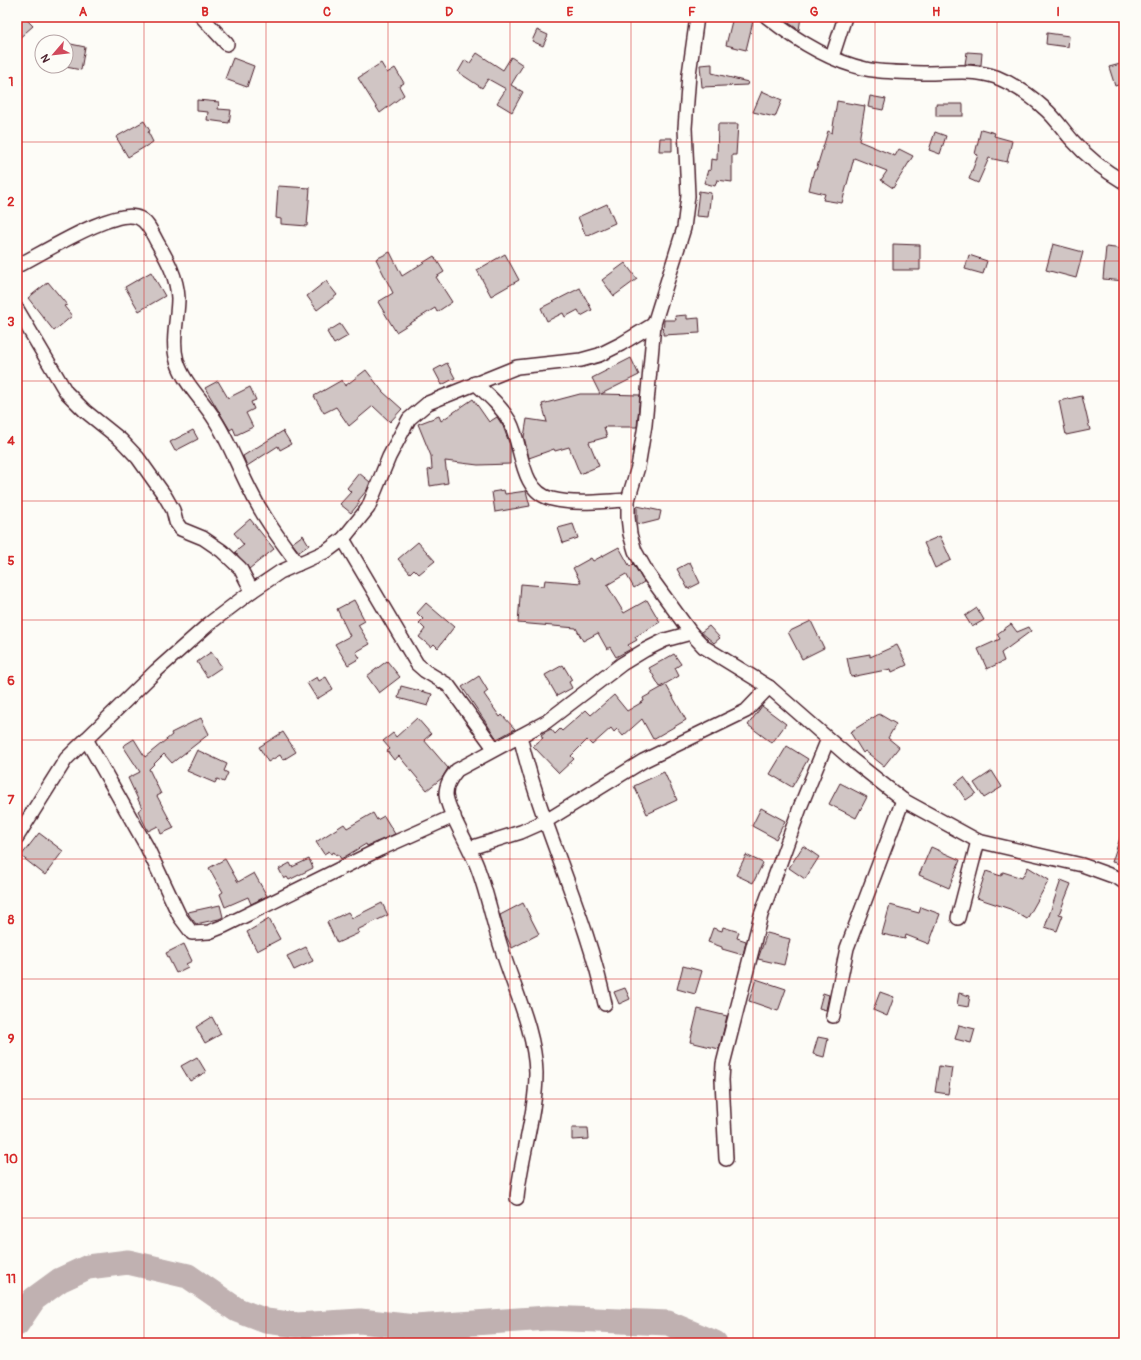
<svg xmlns="http://www.w3.org/2000/svg" width="1141" height="1360" font-family="Pangolin,sans-serif">
<style>
.lines{fill:none;stroke-linecap:round;stroke-linejoin:round}
.river{stroke:#c0b1b1;stroke-width:25}
.building{fill:#d0c5c4;stroke:#4a1f2b}
.minor-casing{stroke:#4a1f2b;stroke-width:16}
.minor{stroke:#fdfcf7;stroke-width:13}
.grid{fill:none;stroke:#d62828;stroke-width:1;stroke-opacity:0.55}
.neatline{fill:none;stroke:#d62828;stroke-width:1.5}
.grid-label{font-size:13px;text-anchor:middle;font-weight:bold;fill:#d62828}
</style>
<rect width="100%" height="100%" fill="#fdfcf7"/>
<filter id="ink" filterUnits="userSpaceOnUse"><feTurbulence type="fractalNoise" baseFrequency=".025" numOctaves="2"/><feDisplacementMap in="SourceGraphic" scale="8" xChannelSelector="R" yChannelSelector="G"/><feConvolveMatrix kernelMatrix="1 2 1 2 8 2 1 2 1" color-interpolation-filters="sRGB"/></filter>
<g filter="url(#ink)">
<g class="lines">
<!-- river -->
<path class="river" d="M17,1324l17,-25 26,-19 28,-13 40,-5 60,14 49,34 29,11 31,4 63,-4 55,6 133,-9 120,5 47,20"/>
</g>
<!-- building -->
<g class="building">
<path d="M733,17h21l-8,33 -20,-5z"/>
<path d="M783,17h18l-2,13 -16,-11z"/>
<path d="M25,18l8,8 -16,14v-15z"/>
<path d="M537,30l11,5 -5,11 -11,-5z"/>
<path d="M1047,33l22,3 -1,11 -22,-3z"/>
<path d="M66,43l19,4 -4,23 -15,-3z"/>
<path d="M967,52l15,1 -1,12 -16,-1z"/>
<path d="M477,53l26,17 8,-13 12,8 -12,20 12,7 -11,20 -15,-9 9,-14 -18,-10 -6,9 -24,-16 7,-12 5,3z"/>
<path d="M233,58l21,8 -7,21 -22,-8z"/>
<path d="M381,63l6,10 8,-5 9,15 -5,3 5,9 -24,18 -22,-35z"/>
<path d="M1124,63v20l-9,3 -6,-19z"/>
<path d="M712,64v9l36,9 -1,3 -45,2 -2,-22z"/>
<path d="M762,91l20,9 -7,17 -22,-5z"/>
<path d="M870,96l16,3 -3,11 -15,-3z"/>
<path d="M197,100l22,2 -1,7 13,1 -2,13 -22,-3 1,-8 -11,-1z"/>
<path d="M837,101l28,5 -6,35 36,15 4,-7 14,7 -20,32 -12,-8 6,-9 -33,-13 -12,45 -19,-3 2,-6 -16,-4 5,-20h2l12,-39 4,2z"/>
<rect x="936" y="104" width="27" height="12"/>
<path d="M144,121l6,10 -2,1 5,10 -25,15 -12,-20z"/>
<path d="M718,124h20l-2,31h-4v27l-15,-2 -2,6 -11,-3 4,-13 2,1 1,-12 6,1z"/>
<path d="M981,129l14,4 -1,3 18,5 -5,21 -18,-4 -11,25 -9,-4 9,-24 -3,-1z"/>
<path d="M935,132l11,4 -6,18 -11,-4z"/>
<path d="M660,138h12v13h-13z"/>
<path d="M278,186l32,2 -3,38 -26,-2v-5l-5,-1z"/>
<path d="M699,191l12,2 -3,24 -12,-1z"/>
<path d="M607,204l8,19 -29,13 -8,-19z"/>
<path d="M893,244l27,1v25h-27z"/>
<path d="M1053,244l30,8 -7,26 -30,-8z"/>
<path d="M1106,247l18,2v32l-21,-2z"/>
<path d="M390,252l12,24 32,-20 10,16 -8,5 16,25 -15,10 -2,-4 -39,24 -18,-30 15,-9 -17,-34z"/>
<path d="M505,254l14,26 -28,16 -14,-26z"/>
<path d="M969,255l18,6 -4,13 -18,-5z"/>
<path d="M625,263l12,16 -23,17 -12,-16z"/>
<path d="M151,272l14,24 -26,15 -14,-24z"/>
<path d="M326,281l11,14 -20,15 -10,-14z"/>
<path d="M48,282l19,23 -3,1 8,10 -18,15 -26,-33z"/>
<path d="M580,288l12,22 -11,6 -3,-6 -13,7 -2,-4 -16,8 -6,-13z"/>
<path d="M687,315v4l12,-1 1,15 -37,2 1,-15h12l-1,-4z"/>
<path d="M340,324l8,12 -14,8 -7,-12z"/>
<path d="M631,358l8,17 -38,19 39,1 -3,32h-33l3,10 -18,5 10,24 -19,8 -11,-27 -14,4 -1,-2 -25,9 -5,-21 3,-18 20,3 -5,-18 38,-10h20l-8,-16z"/>
<path d="M447,363l8,15 -13,7 -8,-15z"/>
<path d="M366,370l17,22 19,17 -12,13 -17,-16 -24,20 -13,-19 -12,6 -10,-17 28,-16 3,6z"/>
<path d="M218,381l10,17 22,-11 6,13 -5,2 3,7 -8,4 7,14 -17,8 -3,-7 -3,2 -25,-42z"/>
<path d="M1082,396l8,34 -24,5 -7,-34z"/>
<path d="M473,399l16,23 8,-5 6,9 7,19v19l-32,1 -33,-4 3,22 -18,3 -2,-16 4,-1 -1,-13 -13,-32 21,-8 2,5z"/>
<path d="M193,430l5,9 -23,12 -5,-9z"/>
<path d="M283,431l8,13 -11,6 -2,-4 -31,20 -4,-10z"/>
<path d="M359,473l11,9 -3,8 -9,11 2,1 -9,11 -11,-9 11,-12 -4,-4z"/>
<path d="M504,490l1,4 21,-3 4,15 -35,6 -3,-20z"/>
<path d="M637,506l24,5 -2,9 -16,4 -6,-1z"/>
<path d="M250,519l24,30 -25,20 -14,-17 9,-7 -10,-12z"/>
<path d="M573,524l5,14 -15,5 -5,-15z"/>
<path d="M303,535l6,10 -10,7 -7,-9z"/>
<path d="M940,536l11,24 -16,8 -11,-25z"/>
<path d="M418,542l17,19 -16,13 -5,-5 -4,4 -12,-14z"/>
<path d="M619,547l11,20 3,-3 11,18 -10,6 -8,-14 -19,11 17,28 23,-13 13,22 -25,15 2,3 -9,5 3,4 -15,8 -6,-10 -3,2 -9,-16 -15,8 -7,-13 -58,-5 3,-39 23,2 1,-6 36,3 -8,-15 18,-10 2,3z"/>
<path d="M690,562l10,21 -12,6 -11,-20z"/>
<path d="M354,600l11,21 -7,4 12,19 -14,8 4,6 -12,7 -13,-21 15,-8 -13,-27z"/>
<path d="M426,603l28,24 -16,21 -4,-4 -3,3 -12,-10 6,-8 -6,-6 4,-4 -6,-6z"/>
<path d="M977,608l7,12 -12,7 -7,-11z"/>
<path d="M811,621l13,27 -22,11 -14,-27z"/>
<path d="M1011,624l6,8 12,-5 2,4 -30,22 3,8 -17,8 -9,-20 22,-10 -3,-5z"/>
<path d="M709,626l11,12 -6,5 -13,-11z"/>
<path d="M897,645l10,20 -15,7 -1,-3 -40,8 -4,-19 23,-4v3z"/>
<path d="M211,652l11,15 -15,10 -10,-15z"/>
<path d="M674,654l7,10 -6,4 4,8 -19,11 -11,-19z"/>
<path d="M387,661l13,16 -21,16 -12,-17z"/>
<path d="M563,665l9,15 -3,2 3,6 -15,8 -12,-21z"/>
<path d="M479,676l9,15 -4,3 16,23 2,-2 13,14 -18,10 -35,-52z"/>
<path d="M317,677l2,4 7,-4 7,12 -16,10 -10,-16z"/>
<path d="M666,685l20,35 -33,19 -11,-20 -19,17 -6,-7 -3,3 -3,-4 -19,17 -5,-5 -16,16 3,3 -15,14 -26,-27 10,-8 -2,-3 4,-3 6,-3 4,5 5,-5 2,2 24,-21 5,5 23,-20 13,16 17,-10 -1,-3z"/>
<path d="M401,686l31,8 -4,12 -30,-8z"/>
<path d="M762,706l24,18 -14,19 -24,-18z"/>
<path d="M879,714l17,10 -8,14 11,9 -15,19 -19,-15 -2,2 -13,-21z"/>
<path d="M201,718l8,16 -37,29 -8,-9 -15,15 12,25 -4,2 17,32 -13,6 -3,-8 -10,5 -10,-20 4,-3 -14,-30 12,-6 -17,-26 11,-7 11,18 27,-22 -1,-2z"/>
<path d="M417,718l14,16 -7,6 24,28 -6,10 -15,12 -28,-34 -5,4 -7,-9 3,-2 -7,-8 10,-8 3,4z"/>
<path d="M283,732l13,20 -13,8 -3,-5 -12,7 -9,-15z"/>
<path d="M787,746l21,13 -16,28 -22,-13z"/>
<path d="M197,750l30,14 -3,7 4,2 -4,9 -7,-3 -2,4 -28,-12z"/>
<path d="M992,771l10,16 -18,11 -10,-15z"/>
<path d="M664,772l13,28 -30,14 -13,-28z"/>
<path d="M964,777l12,16 -10,7 -11,-16z"/>
<path d="M840,783l27,14 -11,21 -27,-14z"/>
<path d="M761,808l24,13 -9,18 -24,-13z"/>
<path d="M373,813l4,7 7,-4 11,18 -28,12 -1,-2 -25,15 -3,-5 -2,1 -2,-3 -3,2 -2,-3 -5,3 -8,-12 28,-18 3,4z"/>
<path d="M1122,832h2v33l-12,-3z"/>
<path d="M39,833l24,18 -18,24 -24,-19z"/>
<path d="M803,846l16,11 -14,22 -16,-11z"/>
<path d="M931,847l29,13 -11,28 -30,-13z"/>
<path d="M746,855l17,8 -10,20 -17,-8z"/>
<path d="M225,859l13,23 16,-9 13,23 -16,8 -3,-7 -23,10 -5,-13 3,-2 -14,-24z"/>
<path d="M309,859l4,9 -24,12 -2,-3 -3,2 -5,-10 11,-6 2,4z"/>
<path d="M1028,867l21,13 -22,39 -17,-10 -33,-11 9,-27 15,5 2,-4 19,6z"/>
<path d="M1061,880l10,4 -12,30 4,1 -6,16 -12,-4z"/>
<path d="M382,903l6,12 -31,15 2,3 -22,10 -10,-21 21,-10 4,6z"/>
<path d="M523,903l16,31 -27,14 -6,-12 -6,-21z"/>
<path d="M220,905l3,12 -4,2 -23,5 -7,-9 -1,-3z"/>
<path d="M890,905l29,8 2,-6 19,7 -11,30 -23,-9 -1,4 -23,-5z"/>
<path d="M269,919l11,20 -23,12 -10,-19z"/>
<path d="M723,927l16,5 -2,6 9,3 -3,14 -21,-6v-2l-14,-5 5,-14 9,3z"/>
<path d="M767,933l23,6 -6,26 -26,-6z"/>
<path d="M184,944l8,17 -6,3 2,3 -12,6 -10,-20z"/>
<path d="M306,947l7,14 -19,9 -7,-14z"/>
<path d="M683,966l19,5 -7,23 -18,-5z"/>
<path d="M756,979l30,10 -8,22 -29,-10z"/>
<path d="M625,988l5,11 -11,5 -5,-12z"/>
<path d="M880,992l14,5 -7,19 -14,-6z"/>
<path d="M823,993l6,2 -3,15 -7,-2z"/>
<path d="M959,993l11,3 -2,11 -11,-2z"/>
<path d="M698,1009l29,7 -8,33 -29,-7z"/>
<path d="M212,1017l9,17 -16,9 -9,-16z"/>
<path d="M959,1025l16,4 -4,14 -16,-4z"/>
<path d="M818,1037l10,2 -4,18 -11,-3z"/>
<path d="M197,1057l9,15 -16,9 -9,-15z"/>
<path d="M939,1066l13,2 -4,26 -13,-2z"/>
<path d="M572,1128h16l1,11 -17,1z"/>
</g>
<g class="lines">
<defs>
<g id="minor">
<path d="M202,17l25,27"/>
<path d="M697,17l-8,57 -4,54 3,68 -4,32 -30,96 -9,101 -7,42 -10,33v17l2,17 5,17 13,23 43,59 13,14 65,40 81,71 53,42 75,41 104,24 36,13 6,4"/>
<path d="M767,17c29,23 62,44 99,52 19,4 40,3 60,4 23,0 48,-4 70,4 17,7 35,19 48,31 11,9 19,22 28,32 15,17 33,31 52,42"/>
<path d="M832,57l13,-40"/>
<path d="M17,266c23,-11 99,-60 122,-48 9,4 13,15 18,24 10,17 20,35 21,56 0,20 -7,43 -1,63 7,23 26,39 38,59 14,22 23,47 35,70 13,27 30,50 48,74"/>
<path d="M17,309l49,83 19,19 36,29 17,18 27,38 8,14 3,12 5,7 22,9 19,13 18,17 12,23"/>
<path d="M475,383c13,12 26,23 35,39 13,24 9,69 42,77 24,6 52,2 76,1"/>
<path d="M343,539l74,125 8,7 23,14 46,63"/>
<path d="M520,736c21,91 66,176 85,268"/>
<path d="M86,739l61,108 33,70 12,16 17,-1 15,-6 156,-77 74,-33"/>
<path d="M17,837l49,-78 90,-88 54,-48 42,-32 28,-19 47,-21 16,-12 25,-31 21,-51 20,-38 19,-16 89,-36 64,-7 18,-5 22,-11 33,-20"/>
<path d="M470,848l51,-16 25,-11 97,-60 103,-50 23,-24"/>
<path d="M958,918l20,-77"/>
<path d="M833,1016l14,-68 56,-148"/>
<path d="M726,1159l-4,-79 1,-16 38,-149 40,-110 27,-66"/>
<path d="M517,1198c4,-42 19,-83 19,-125 -1,-42 -22,-84 -34,-123 -9,-27 -14,-54 -24,-81 -6,-19 -32,-60 -32,-75 0,-10 5,-17 11,-24l89,-48 76,-58 23,-14 20,-10 26,-7"/>
</g>
</defs>
<!-- minor casing -->
<use href="#minor" class="minor-casing"/>
<!-- minor -->
<use href="#minor" class="minor"/>
</g>
</g>
<!-- grid -->
<path class="grid" d="M144,17v1326M266,17v1326M388,17v1326M510,17v1326M631,17v1326M753,17v1326M875,17v1326M997,17v1326M17,142h1107M17,261h1107M17,381h1107M17,501h1107M17,620h1107M17,740h1107M17,859h1107M17,979h1107M17,1099h1107M17,1218h1107"/>
<!-- margin -->
<rect width="1141" height="1360" fill="none" stroke="#fdfcf7" stroke-width="44"/>
<!-- north arrow -->
<g transform="translate(54 54) rotate(242)"><circle r="19" fill="#fdfcf7" stroke="#b5a4a5"/>
<path d="M0-3L7 15L0 10L-7 15Z" fill="#d1495b"/>
<text y="-6" font-size="11" font-weight="bold" text-anchor="middle" fill="#4a1f2b">N</text>
</g>
<rect x="22" y="22" width="1097" height="1316" class="neatline"/>
<g class="grid-label">
<text x="83" y="16">A</text>
<text x="205" y="16">B</text>
<text x="327" y="16">C</text>
<text x="449" y="16">D</text>
<text x="570" y="16">E</text>
<text x="692" y="16">F</text>
<text x="814" y="16">G</text>
<text x="936" y="16">H</text>
<text x="1058" y="16">I</text>
<text x="11" y="86">1</text>
<text x="11" y="206">2</text>
<text x="11" y="326">3</text>
<text x="11" y="445">4</text>
<text x="11" y="565">5</text>
<text x="11" y="685">6</text>
<text x="11" y="804">7</text>
<text x="11" y="924">8</text>
<text x="11" y="1043">9</text>
<text x="11" y="1163">10</text>
<text x="11" y="1283">11</text>
</g>
</svg>
